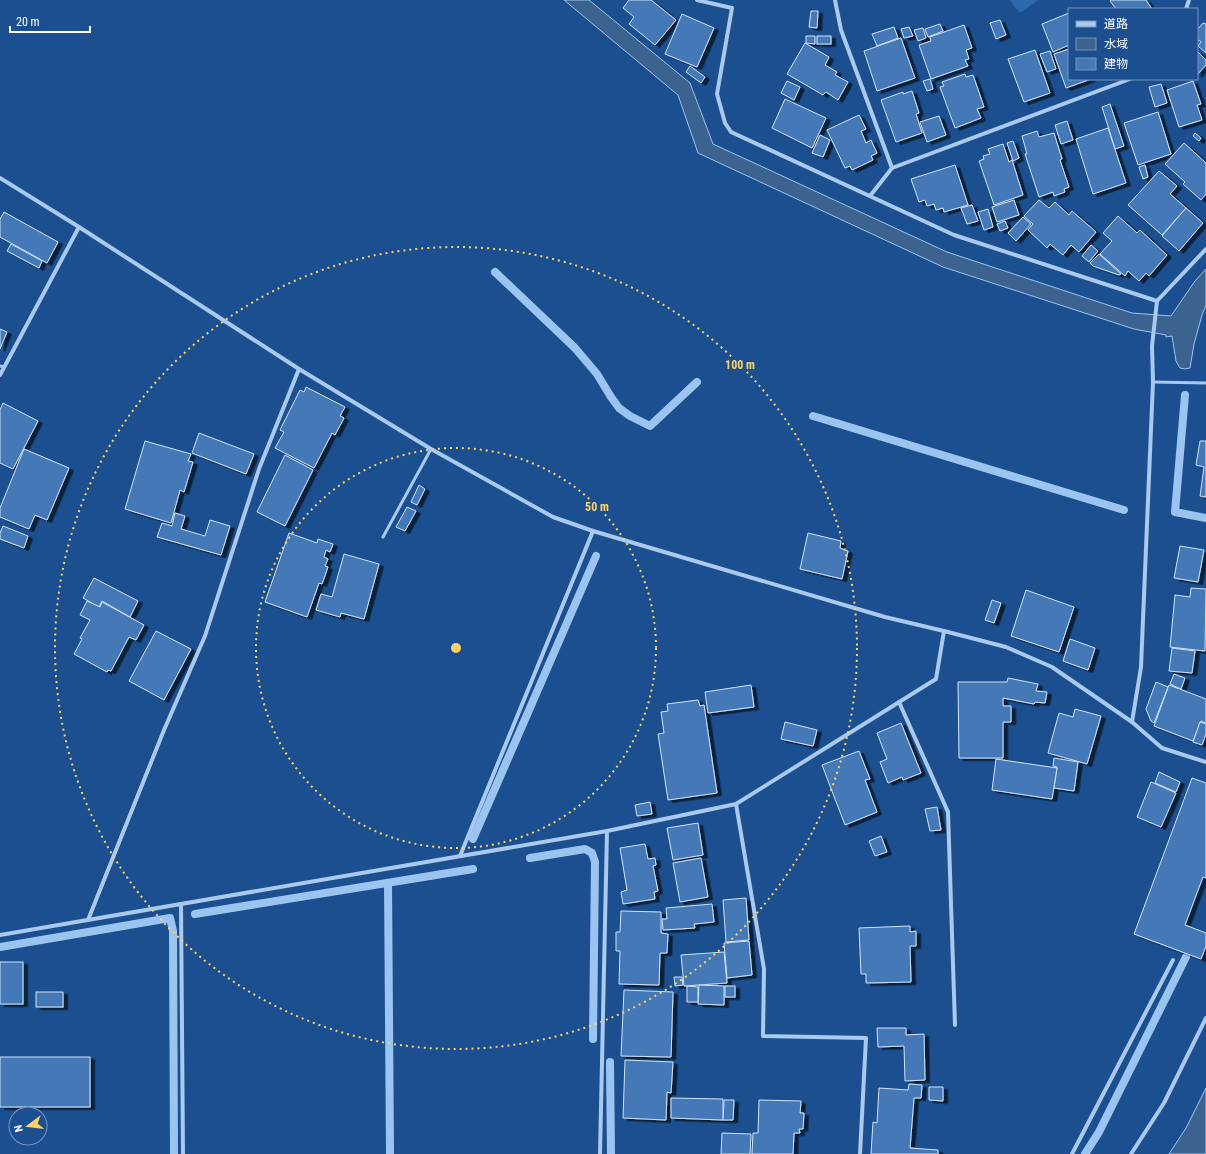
<svg xmlns="http://www.w3.org/2000/svg" width="1206" height="1154" font-family="'Roboto Condensed','Noto Sans JP',sans-serif">
<style>
.green{fill:#2e69ad}
.water{fill:#3c6290;stroke:#9cc4f0}
.lines{fill:none;stroke-linecap:round;stroke-linejoin:round}
.stream{stroke:#9cc4f0;stroke-width:8}
.building{fill:#4478b7;stroke:#cfe3fa;filter:url(#shadow)}
.service{stroke:#a9c9ee;stroke-width:3}
.minor{stroke:#a9c9ee;stroke-width:4}
.ring{fill:none;stroke:#ffd166;stroke-width:2;stroke-dasharray:2 4}
.centre{fill:#ffd166;stroke:#1b4f8f;stroke-width:2}
.ring-label{font-size:12px;text-anchor:middle;font-weight:bold;fill:#ffd166;stroke:#1b4f8f;stroke-width:4;stroke-linejoin:round;paint-order:stroke}
</style>
<defs>
<filter id="shadow"><feDropShadow dx="4.5" dy="2.5" stdDeviation="0" flood-color="#0009"/></filter>
</defs>
<rect width="100%" height="100%" fill="#1b4f8f"/>
<!-- green -->
<path class="green" d="M1010,0h28l-18,13 -6,-7z"/>
<!-- water -->
<g class="water">
<path d="M564,0h25l101,83 23,61 234,108 185,61 39,3 24,-35 11,-12v36l-4,10 -8,29 -4,24 -5,1 -5,-1 -4,-7 -4,-25 -6,1v-2l-32,-6 -191,-62 -245,-114 -20,-58z"/>
<path d="M1206,1088v66h-37l17,-26z"/>
</g>
<g class="lines">
<!-- stream -->
<g class="stream">
<path d="M495,272l80,76 22,26 14,23 8,11 11,8 20,10 47,-44"/>
<path d="M1185,395l-10,117 31,6"/>
<path d="M813,416l311,94"/>
<path d="M473,839l123,-283"/>
<path d="M530,858l55,-9 7,4 3,9 -2,177"/>
<path d="M388,883l2,271"/>
<path d="M195,914l278,-45"/>
<path d="M0,947l170,-29 3,13 1,223"/>
<path d="M610,1062l1,92"/>
<path d="M1085,1154l14,-22 87,-175"/>
</g>
</g>
<!-- building -->
<g class="building">
<path d="M629,0h22l25,20 -21,25 -26,-21 5,-7 -11,-9z"/>
<path d="M1111,0h35l6,9h-36l-6,-8z"/>
<path d="M811,11h7l-1,17 -8,-1z"/>
<path d="M1069,13v32l-16,7 -11,-28z"/>
<path d="M682,14l32,14 -17,39 -32,-13z"/>
<path d="M1000,20l6,15 -10,4 -6,-16z"/>
<path d="M1203,23l3,1v29l-8,-7 3,-4 -4,-3v-9z"/>
<path d="M940,24l3,7 -15,6 -3,-8z"/>
<path d="M964,25l8,23 -6,2 3,9 -4,1 3,6 -37,13 -12,-34 12,-4 -1,-4z"/>
<path d="M894,27l4,11 -21,8 -5,-12z"/>
<path d="M909,27l4,9 -9,2 -3,-9z"/>
<path d="M923,28l3,10 -8,3 -4,-11z"/>
<path d="M806,36h9v8l-9,-1z"/>
<rect x="817" y="36" width="14" height="8"/>
<path d="M901,38l14,40 -38,13 -13,-40z"/>
<path d="M805,43l24,14 -4,8 12,7 -2,3 13,7 -10,18 -12,-8 -3,3 -36,-21z"/>
<path d="M1069,49v30h22l-25,9 -12,-34z"/>
<path d="M1035,50l15,43 -26,9 -16,-43z"/>
<path d="M1050,51l6,18 -9,3 -7,-18z"/>
<path d="M1197,51l9,9v5l-9,10z"/>
<path d="M690,66l15,11 -4,6 -15,-11z"/>
<path d="M965,74l1,3 7,-2 11,32 -7,2 4,9 -26,10 -15,-41 4,-1 -2,-4z"/>
<path d="M930,79l3,10 -6,2 -4,-10z"/>
<path d="M787,81l13,6 -6,13 -13,-7z"/>
<path d="M1193,81l8,23 -4,1 5,15 -23,7 -12,-37z"/>
<path d="M1161,84l6,19 -12,4 -6,-20z"/>
<path d="M912,91l7,22 -3,1 6,19 -26,9 -15,-42 22,-8v2z"/>
<path d="M785,99l41,19 -14,30 -40,-20z"/>
<path d="M1110,104l14,42 -9,3 -13,-42z"/>
<path d="M1158,112l13,42 -33,11 -14,-42z"/>
<path d="M859,115l7,14 -5,2 5,12 5,-3 6,13 -6,3 2,4 -21,10 -2,-4 -5,2 -18,-38z"/>
<path d="M939,116l7,19 -19,7 -7,-20z"/>
<path d="M1067,121l6,19 -12,4 -6,-19z"/>
<path d="M1108,128l18,55 -33,11 -17,-55z"/>
<path d="M1037,131l2,6 15,-4 8,26 -2,1 9,27 -5,2 1,3 -11,4 -1,-4 -14,5 -14,-43h2l-5,-18z"/>
<path d="M1195,133l6,5 -2,3 -6,-5z"/>
<path d="M820,135l10,5 -7,17 -11,-4z"/>
<path d="M1013,141l6,17 -6,3 -6,-18z"/>
<path d="M1184,143l22,20v31l-5,6 -18,-16 2,-2 -20,-18z"/>
<path d="M1003,144l6,18 3,-2 11,35 -29,10 -15,-44 5,-2 -1,-3 7,-2 -2,-5z"/>
<path d="M955,165l13,40 -24,7 -1,-4 -7,2 -2,-6 -7,2 -2,-6 -6,2 -8,-23z"/>
<path d="M1145,165l3,12 -5,2 -4,-12z"/>
<path d="M1159,171l18,15 -7,8 16,14 -24,27 -34,-30z"/>
<path d="M1014,200l5,15 -22,7 -5,-15z"/>
<path d="M1039,200l10,8 6,-6 14,13 3,-4 24,21 -17,20 -8,-7 -8,10 -13,-11 -3,4 -19,-18 5,-6 -9,-8z"/>
<path d="M972,205l6,16 -11,3 -6,-16z"/>
<path d="M1186,208l17,15 -24,28 -17,-15z"/>
<path d="M988,209l5,18 -9,3 -6,-18z"/>
<path d="M4,212l54,30 -11,21 -47,-26v-18z"/>
<path d="M1118,216l19,17 3,-3 27,25 -18,21 -3,-3 -7,8 -11,-10 -3,5 -25,-22 12,-13 -9,-8z"/>
<path d="M1023,217l8,7 -15,17 -8,-8z"/>
<path d="M1005,221l3,7 -8,3 -3,-7z"/>
<path d="M11,244l31,17 -3,7 -32,-17z"/>
<path d="M1091,245l7,6 -9,11 -7,-6z"/>
<path d="M1099,254l22,20 -2,1 -26,-9 -3,-3z"/>
<path d="M0,329l7,3 -7,17z"/>
<path d="M306,387l39,20 -5,9 4,2 -9,17 -3,-2 -18,35 -39,-20 9,-16 -4,-2 20,-40 4,2z"/>
<path d="M3,403l35,18 -25,48 -13,-6v-53z"/>
<path d="M199,433l55,21 -8,20 -54,-21z"/>
<path d="M145,441l46,13 -3,7 5,1 -9,30 -4,-2 -9,33 -46,-14z"/>
<path d="M1200,441h6v56l-6,-1 4,-29 -8,-2z"/>
<path d="M24,449l45,19 -22,52 -12,-5 -6,14 -29,-12v-9z"/>
<path d="M285,455l28,15 -28,56 -28,-14z"/>
<path d="M419,485l6,4 -8,16 -6,-3z"/>
<path d="M407,507l9,4 -11,20 -9,-4z"/>
<path d="M175,513l10,3 -4,13 24,7 5,-16 20,6 -9,29 -64,-18 5,-14 10,3z"/>
<path d="M3,526l25,10 -4,12 -24,-9v-6z"/>
<path d="M289,533l28,10 1,-4 15,5 -3,8 -4,-2 -2,7 4,2 -3,7 3,1 -6,17 -3,-1 -12,34 -42,-15z"/>
<path d="M808,533l33,8 -1,7 8,3 -6,28 -42,-10z"/>
<path d="M1180,546l24,4 -6,32 -24,-4z"/>
<path d="M344,554l35,10 -15,55 -23,-6 -1,4 -24,-7 5,-16 11,3z"/>
<path d="M94,578l44,23 -8,16 -28,-16 -3,6 -16,-9z"/>
<path d="M1191,588l15,1 -1,62 -35,-4 5,-52 15,2z"/>
<path d="M1026,590l48,17 -15,45 -48,-16z"/>
<path d="M992,600l9,3 -7,20 -9,-3z"/>
<path d="M87,601l13,6 2,-5 42,23 -8,15 -7,-3 -18,34 -3,-1 -1,2 -33,-18 8,-15 -2,-1 10,-18 -10,-5z"/>
<path d="M156,631l35,18 -27,51 -35,-19z"/>
<path d="M1070,639l25,9 -7,22 -25,-9z"/>
<path d="M1172,648l23,3 -3,22 -23,-2z"/>
<path d="M1174,674l11,4 -4,11 -11,-5z"/>
<path d="M1008,678l30,6 -2,7 11,1 -2,11 -10,-1 -1,2 -31,-6v8h8v16h-8v36h-44l-1,-76h49z"/>
<path d="M1156,682l12,5 -14,36 -3,-2 -5,-12z"/>
<path d="M751,685l3,22 -46,6 -3,-21z"/>
<path d="M1169,685l37,14v24l-5,-2 -8,20 -39,-15z"/>
<path d="M698,700l2,6 4,-1 13,88 -49,7 -10,-66 6,-1 -3,-21 7,-1 -1,-7z"/>
<path d="M1075,709l26,7 -14,48 -39,-11 11,-40 14,4z"/>
<path d="M785,722l32,8 -4,16 -32,-7z"/>
<path d="M1200,722l6,2v10l-4,11 -9,-3z"/>
<path d="M901,723l20,50 -18,7 -1,-3 -14,6 -8,-21 7,-3 -10,-26z"/>
<path d="M859,751l11,28 -5,1 12,32 -32,13 -23,-60z"/>
<path d="M1054,758l24,4 -4,29 -20,-3 3,-21 -4,-1z"/>
<path d="M996,759l61,9 -5,31 -60,-9z"/>
<path d="M1159,772l21,10 -4,10 -21,-9z"/>
<path d="M1192,778l14,5v95l-3,-1 -18,48 21,8v13l-5,13 -67,-25z"/>
<path d="M1151,782l25,11 -15,34 -24,-10z"/>
<path d="M650,802l2,12 -15,2 -2,-11z"/>
<path d="M937,807l4,23 -11,1 -5,-22z"/>
<path d="M698,823l5,32 -30,5 -6,-32z"/>
<path d="M881,836l6,16 -12,4 -6,-15z"/>
<path d="M645,844l3,15 7,-1 1,7 -3,1 5,25 -4,1 1,7 -32,5 -2,-12 6,-2 -7,-42z"/>
<path d="M701,858l7,39 -28,5 -7,-39z"/>
<path d="M746,898l3,42 -23,2 -3,-42z"/>
<path d="M712,904l2,18 -20,2 1,4 -32,2 -1,-11h5l-1,-11z"/>
<path d="M621,911l40,1v21l7,1 -1,19h-7l-1,32 -40,-1 1,-33h-4v-19h4z"/>
<path d="M910,926v6l6,-1v15h-6l1,36 -45,1v-9h-5l-2,-46z"/>
<path d="M749,941l3,34 -25,3 -3,-35z"/>
<path d="M724,952l3,31 -43,3 -3,-31z"/>
<rect x="0" y="962" width="23" height="42"/>
<path d="M674,977h8l1,8 -8,1z"/>
<path d="M699,985l25,1v19l-26,-1z"/>
<path d="M687,986l11,1v15h-11z"/>
<rect x="725" y="986" width="10" height="11"/>
<path d="M624,990l49,2 -2,65 -50,-1z"/>
<rect x="36" y="992" width="27" height="15"/>
<path d="M877,1028h29v7l18,-1 1,46 -20,1 -1,-35 -26,1z"/>
<rect x="0" y="1057" width="90" height="50"/>
<path d="M625,1060l48,2 -2,31 -4,-1 -1,28 -43,-2z"/>
<path d="M909,1084l13,1 -1,13h-7l-4,50 28,2v4h-67l2,-32 4,1 2,-35 29,2z"/>
<path d="M929,1087h14v14l-14,-1z"/>
<path d="M671,1098l52,1v21l-52,-2z"/>
<path d="M724,1100h10l-1,20h-10z"/>
<path d="M759,1100l42,1 -1,12h4l-1,16h-4l1,4h-6l-1,21h-41l1,-21h5z"/>
<path d="M722,1133l29,1 -1,20h-29z"/>
</g>
<g class="lines">
<!-- service -->
<g class="service">
<path d="M0,366l4,1"/>
<path d="M1153,382l53,1"/>
<path d="M383,537l48,-88"/>
</g>
<!-- minor -->
<g class="minor">
<path d="M697,0l35,8 -15,86 8,29 6,9 223,103 203,66"/>
<path d="M835,0l6,30 51,138"/>
<path d="M1186,9l3,-9"/>
<path d="M0,178l79,49 220,142 132,80 122,68 40,14 292,86 59,14 62,16 46,20 80,55 30,26 44,14"/>
<path d="M870,196l22,-28 238,-89"/>
<path d="M0,375l79,-148"/>
<path d="M899,702l49,110 7,213"/>
<path d="M1132,722l9,-55 12,-285 -1,-36 5,-45 49,-52"/>
<path d="M736,804l28,165 -1,67 103,2 -6,116"/>
<path d="M460,856l133,-325"/>
<path d="M181,904l2,250"/>
<path d="M88,920l76,-190 41,-94 54,-167 40,-100"/>
<path d="M0,935l607,-104 129,-27 200,-125 8,-48"/>
<path d="M600,1154l7,-323"/>
<path d="M1072,1154l101,-194"/>
<path d="M1131,1154l33,-51 42,-85"/>
</g>
</g>
<!-- distance rings -->
<g class="ring">
<circle cx="456" cy="648" r="200"/>
<circle cx="456" cy="648" r="401"/>
</g>
<circle cx="456" cy="648" r="6" class="centre"/>
<g class="ring-label">
<text x="740" y="369">100 m</text>
<text x="597" y="511">50 m</text>
</g>
<!-- legend -->
<rect x="1068" y="8" width="130" height="72" fill="#1b4f8f" stroke="#7695bc"/>
<rect x="1076" y="21" width="20" height="6" fill="#a9c9ee" stroke="#7695bc"/>
<text x="1104" y="28" font-size="12" fill="#ffffff">道路</text>
<rect x="1076" y="38" width="20" height="12" fill="#3c6290" stroke="#7695bc"/>
<text x="1104" y="48" font-size="12" fill="#ffffff">水域</text>
<rect x="1076" y="58" width="20" height="12" fill="#4478b7" stroke="#7695bc"/>
<text x="1104" y="68" font-size="12" fill="#ffffff">建物</text>
<!-- north arrow -->
<g transform="translate(28 1126) rotate(255)"><circle r="19" fill="#1b4f8f" stroke="#7695bc"/>
<path d="M0-3L7 15L0 10L-7 15Z" fill="#ffd166"/>
<text y="-6" font-size="11" font-weight="bold" text-anchor="middle" fill="#ffffff">N</text>
</g>
<!-- scale -->
<path d="M10 26v6h80v-6" fill="none" stroke="#ffffff" stroke-width="2"/>
<text x="16" y="26" font-size="12" fill="#ffffff" stroke="#1b4f8f" stroke-width="3" paint-order="stroke">20 m</text>
</svg>
